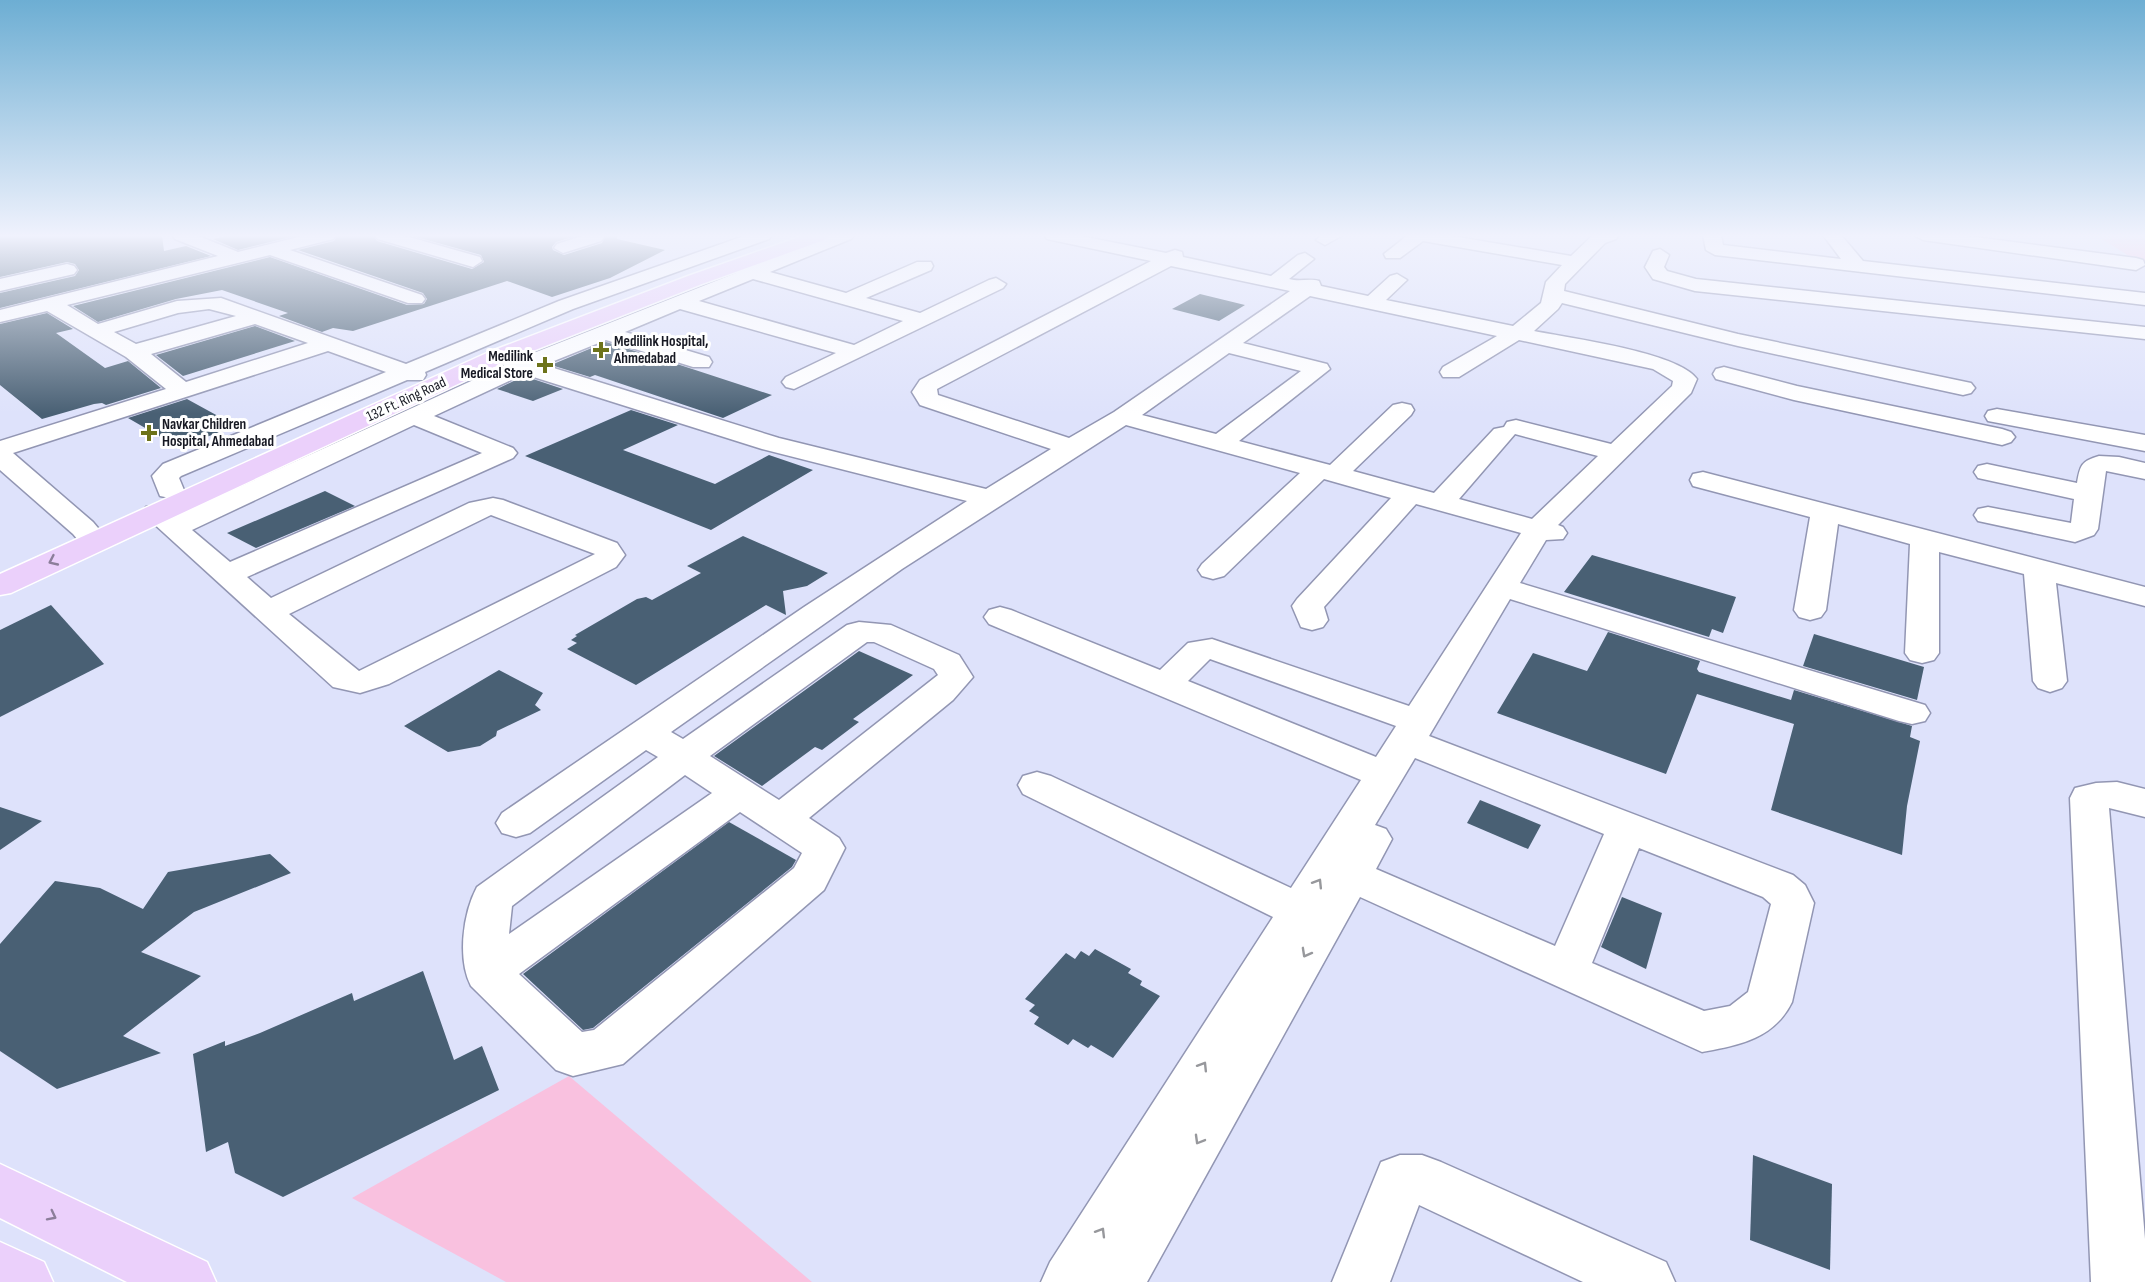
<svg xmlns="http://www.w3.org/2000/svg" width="2145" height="1282" font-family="'Sofia Sans Condensed',sans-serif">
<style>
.green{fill:#f9c1df}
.building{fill:#496074}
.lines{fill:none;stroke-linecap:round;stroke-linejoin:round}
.minor-casing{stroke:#9296b3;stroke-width:3}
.major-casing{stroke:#fff;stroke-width:3}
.minor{fill:#fff;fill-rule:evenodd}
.major{fill:#ebd0fb;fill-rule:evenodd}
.oneway{stroke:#8c7e9a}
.oneway2{stroke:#97989c}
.poi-dot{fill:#6d731a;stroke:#fff;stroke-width:2}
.labels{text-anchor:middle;stroke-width:6;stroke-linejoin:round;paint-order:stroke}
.far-poi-label{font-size:15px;font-weight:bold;fill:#171923;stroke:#fff;text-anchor:start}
.far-street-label{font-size:15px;fill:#171923;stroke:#fff}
</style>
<rect width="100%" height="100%" fill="#dee2fb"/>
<!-- green -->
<g class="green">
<path d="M2095,235h50v31l-48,-30z"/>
<path d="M569,1076l243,206h-306l-154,-84z"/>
</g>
<!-- building -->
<g class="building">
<path d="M0,235h162l2,16 22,-5 25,10 -211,52v-15l75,-17 4,-6 -4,-6 -8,-2 -67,15z"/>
<path d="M232,235h67l-61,15 -25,-11z"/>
<path d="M338,235h35l4,6 95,28 12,-7 -3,-7 -72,-20h170l-23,7 -4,5 1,3 11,5 38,-12 4,-8h11v4l48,11 -55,28 -58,19 -45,-16 -154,50 -20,-3 -11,4 -43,-16 9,-3 -66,-23 -46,9 -78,23 -25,-16 197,-49 137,48 17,-1 3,-5 -4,-6 -125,-43 36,-9z"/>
<path d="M1200,294l45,11 -26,16 -47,-12z"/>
<path d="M47,313l26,16 -17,4 49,35 23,-7 33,27 -55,17 -4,-2 -8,1 -52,15 -42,-34v-61z"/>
<path d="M255,326l40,15 -112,35 -27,-21z"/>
<path d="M606,342l74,23 92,30 -49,23 -128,-43 -5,2 -39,-12z"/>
<path d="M524,376l39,13 -30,12 -36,-12z"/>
<path d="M187,399l31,17 -12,4 20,10 -48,17 -50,-29z"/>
<path d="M631,410l47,15 -55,25 92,34 54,-29 44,15 -102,60 -186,-74z"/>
<path d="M325,491l30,15 -99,42 -29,-15z"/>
<path d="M743,536l85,37 -21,13 -24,5 3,24 -20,-10 -130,80 -69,-36 10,-6 -6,-3 6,-4 -2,-1 62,-36 9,-2 6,3 49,-27 -14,-7z"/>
<path d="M1592,555l144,42 -13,36 -11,-4 -3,8 -145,-45z"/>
<path d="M51,605l53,59 -104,53v-87z"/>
<path d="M1608,632l92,29 -3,8 2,3 92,28 3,-10 118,36 -2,11 10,4 -13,65 -5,49 -131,-45 23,-86 -97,-30 -31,80 -169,-61 36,-60 54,18z"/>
<path d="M1814,634l110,33 -7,33 -114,-34z"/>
<path d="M859,651l54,24 -60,44 6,3 -37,28 -7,-3 -53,39 -48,-30z"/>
<path d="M499,670l44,23 -8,12 6,5 -44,21 -1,5 -16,10 -32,6 -44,-26z"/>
<path d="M1480,800l61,25 -13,24 -61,-26z"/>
<path d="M0,807l42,14 -42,29z"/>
<path d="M729,822l67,38 -4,7 -199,161 -10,2 -60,-56z"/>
<path d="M270,854l21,19 -97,39 -53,40 60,24 -78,60 38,17 -104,36 -57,-38v-107l55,-63 45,7 43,21 25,-37z"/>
<path d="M1622,897l40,16 -16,56 -45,-22z"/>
<path d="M1095,949l36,20 -3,4 14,8 -2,4 20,11 -47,62 -22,-13 -3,3 -15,-9 -5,6 -34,-21 5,-7 -10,-6 6,-6 -10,-6 41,-46 9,6 6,-8 8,5z"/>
<path d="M423,971l31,89 28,-14 17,44 -216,107 -48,-24 -7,-31 -22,10 -13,-98 32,-13v5l35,-13 92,-40 2,8z"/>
<path d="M1753,1155l79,29 -2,86 -80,-30z"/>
</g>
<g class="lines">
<defs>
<g id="minor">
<path d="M172,235h24l42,17 69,-17h29l-3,4 -43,11 132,45 3,4 -3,4h-14l-138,-48 -203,50 31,19 79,-23 44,-3 185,66 153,-63 188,-66h25l-3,4 -196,70 -148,63 1,3 -3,5h-16l-226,96 -2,2 5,12 -4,6 -10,2 -10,-2 -8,-20 11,-12 223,-92 -58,-21 -315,102 80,69 16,19 -5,6 -10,3 -10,-3 -11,-13 -73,-64v-29l166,-52 -40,-32 -79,-46 -47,11v-12l218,-54 -43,-17zM209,309l27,7 -100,28 -22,-12 64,-19zM255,324l53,19 -122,39 -35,-28z"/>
<path d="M375,235h27l78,22 2,4 -9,6 -95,-28z"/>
<path d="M585,235h19v2l-3,4 -38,12 -9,-5 3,-4z"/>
<path d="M830,235h24l-3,4 -81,33 76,21 71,-31h14l2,4 -2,4 -65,28 54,15 69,-33 7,-2 10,6 -3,4 -209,101 -8,-2 -4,-5 4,-5 50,-24 -156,-44 -55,23 84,25 3,5 -3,5h-16l-87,-27 -62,25 235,73 207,51 65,-40 -131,-44 -8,-13 8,-12 231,-119 -104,-22 -3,-4h32l90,18 9,-3 7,2 1,5 88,19 27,-21 7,-2 9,6 -25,20c11,3 20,-1 30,2l2,5 47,10 22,-20 7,-2 10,6 -21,20 127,26 28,-23 5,-21 16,-17 -139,-24 -23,17h-14l-2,-4 24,-19h38l125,21 22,-21h26l-3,4 -11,4 -40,41 -1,7 174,43 233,49 4,5 -4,5 -8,2 -225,-49 -176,-43 -4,6 -24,22c35,7 144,21 163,48l-6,14 -133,132 5,2 4,6 -4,6 -17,1 -26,43 405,122 5,8 -5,8 -13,3 -13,-3 -389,-122 -81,137 364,139 12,10 9,18 -22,99c-18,37 -53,43 -90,50l-342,-155 -213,385h-106l9,-20 223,-345 -250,-123 -5,-9 5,-9 14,-4 14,4 240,112 70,-108 -372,-156 -5,-7 5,-7 11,-3 11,3 149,60 28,-27 24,-4 197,67 112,-173 -105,-29 -92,103 4,13 -5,7 -11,3 -11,-3 -9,-21 5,-7 94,-101 -67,-19 -100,97 -11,3 -11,-3 -4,-6 4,-6 98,-91 -174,-48 -224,144 -231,163 12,7 164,-114 12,-3 32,3 68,30 14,22 -20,23 -144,118 30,20 6,10 -21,42 -201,174 -50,12 -17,-6 -85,-84c-14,-27 -8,-73 6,-99l181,-130 -12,-7 -116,83 -14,4 -14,-4 -6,-10 6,-10 302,-206 163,-106 -205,-52 -238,-75 -90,42 79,32 4,5 -4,5 -266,119 24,21 198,-95 24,-5 10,2 114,43 8,12 -9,12 -227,117 -29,9 -27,-6 -191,-174 4,-6c14,-3 20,0 30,9l328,-150 -2,-3 3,-5h16l215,-85 1,-6h13zM1171,266l119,25 -176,121 -45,26 -131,-43 -1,-6zM753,279l150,42 -49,24 -155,-44zM1310,296l187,40 -54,31 -3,5 3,5h16l60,-37 134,29 20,12 -1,5 -61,58 -95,-24 -9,2 -3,5 -10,2 -60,64 -81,-22 58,-56 3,-5 -3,-5 -9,-2 -9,2 -63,60 -91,-24 91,-72 -3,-5 -84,-21zM1229,353l72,18 -85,63 -74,-19zM414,425l68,28 -252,109 -38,-32zM1515,434l83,22 -66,63 -73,-20zM491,515l104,39 -236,117 -70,-57zM867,642h7l60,27 4,6 -159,125 -69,-44zM1210,659l186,67 -20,31 -188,-76zM1415,758l189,76 -49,112 -179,-77 16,-30 -6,-10 -11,-4zM685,775l27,18 -203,141 3,-28zM740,812l62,41 -8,15 -200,162 -12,2 -63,-58zM1639,848l124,49 8,7 -23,88 -18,14 -26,5 -112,-48z"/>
<path d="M1322,235h21l-18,10 -9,-5z"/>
<path d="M1703,235h18l2,10 118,14 -18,-24h18l22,26 282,32v12l-430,-50 -9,-5z"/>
<path d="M1914,235h46l176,23 7,2 2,5 -9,5 -213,-30z"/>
<path d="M1660,249l9,6 -5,12 3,4 29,8 449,48v12l-450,-48 -42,-12 -8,-12 8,-16z"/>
<path d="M67,264l7,2 3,4 -3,4 -74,17v-12z"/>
<path d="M1724,367l73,19 205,43 9,3 4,5 -4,5 -9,3 -208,-45 -78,-21 -3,-5 3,-5z"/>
<path d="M1997,409l148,26v16l-157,-30 -3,-5 3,-5z"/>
<path d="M2099,456l20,1 26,6v16l-39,-8 -8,58 -4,6 -19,7 -97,-21 -4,-6 4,-6 10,-2 83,16 3,-24 -96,-21 -4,-6 4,-6 9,-2 90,19c3,-17 4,-22 22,-27z"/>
<path d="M1703,472l442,115v19l-89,-23 11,98 -5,7 -12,4 -12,-4 -5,-7 -9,-107 -85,-22v101l-5,7 -12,3 -12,-3 -5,-7 5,-109 -72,-20 -12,86 -5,7 -11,3 -11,-3 -5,-7 16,-93 -117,-31 -3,-6 3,-6z"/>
<path d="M2117,782l28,7v28l-36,-9 36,431v43h-54l-21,-484 5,-10 21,-5z"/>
<path d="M1400,1155h22l19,7 225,100 9,20h-92l-164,-77 -29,77h-58l49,-120z"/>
</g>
<g id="major">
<path d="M805,235h25l-3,4 -125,45 -197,78 -494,231 -11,2v-21l489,-222 199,-76z"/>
<path d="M0,1164l207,98 9,20h-89l-127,-64z"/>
<path d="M0,1242l44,20 9,20h-53z"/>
</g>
</defs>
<!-- minor casing -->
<use href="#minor" class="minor-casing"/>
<!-- major casing -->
<use href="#major" class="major-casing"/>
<!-- minor -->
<use href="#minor" class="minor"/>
<!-- major -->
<use href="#major" class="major"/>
</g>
<!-- one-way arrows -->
<defs><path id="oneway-chevron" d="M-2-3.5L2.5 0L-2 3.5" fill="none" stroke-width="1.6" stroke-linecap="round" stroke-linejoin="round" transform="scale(1.5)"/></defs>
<g class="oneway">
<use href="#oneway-chevron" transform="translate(53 561) rotate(155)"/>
<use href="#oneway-chevron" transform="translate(52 1216) rotate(27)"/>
</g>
<g class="oneway2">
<use href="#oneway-chevron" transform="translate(1318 883) rotate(-58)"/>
<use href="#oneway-chevron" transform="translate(1306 953) rotate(119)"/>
<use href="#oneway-chevron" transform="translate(1203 1066) rotate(-58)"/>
<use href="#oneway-chevron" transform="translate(1199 1140) rotate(120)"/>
<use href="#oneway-chevron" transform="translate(1101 1232) rotate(-59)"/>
</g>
<!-- sky -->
<linearGradient id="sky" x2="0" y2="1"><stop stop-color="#6daed3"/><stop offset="0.57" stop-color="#f0f2fd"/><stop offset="1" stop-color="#f0f2fd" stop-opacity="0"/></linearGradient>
<rect width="2145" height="414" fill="url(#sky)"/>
<!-- markers -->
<g class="poi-dot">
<path d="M598 341h6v6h6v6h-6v6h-6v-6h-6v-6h6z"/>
<path d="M542 356h6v6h6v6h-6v6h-6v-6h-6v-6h6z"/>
<path d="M146 424h6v6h6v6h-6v6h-6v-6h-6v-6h6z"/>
</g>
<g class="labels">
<!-- far-poi labels -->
<g class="far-poi-label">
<text x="614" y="346">Medilink Hospital,<tspan x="614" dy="17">Ahmedabad</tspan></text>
<text x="533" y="361" text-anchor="end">Medilink<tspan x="533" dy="17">Medical Store</tspan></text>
<text x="162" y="429">Navkar Children<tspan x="162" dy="17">Hospital, Ahmedabad</tspan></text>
</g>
<!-- far-street labels -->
<g class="far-street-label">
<text transform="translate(406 399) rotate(-25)" y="5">132 Ft. Ring Road</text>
</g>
</g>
</svg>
